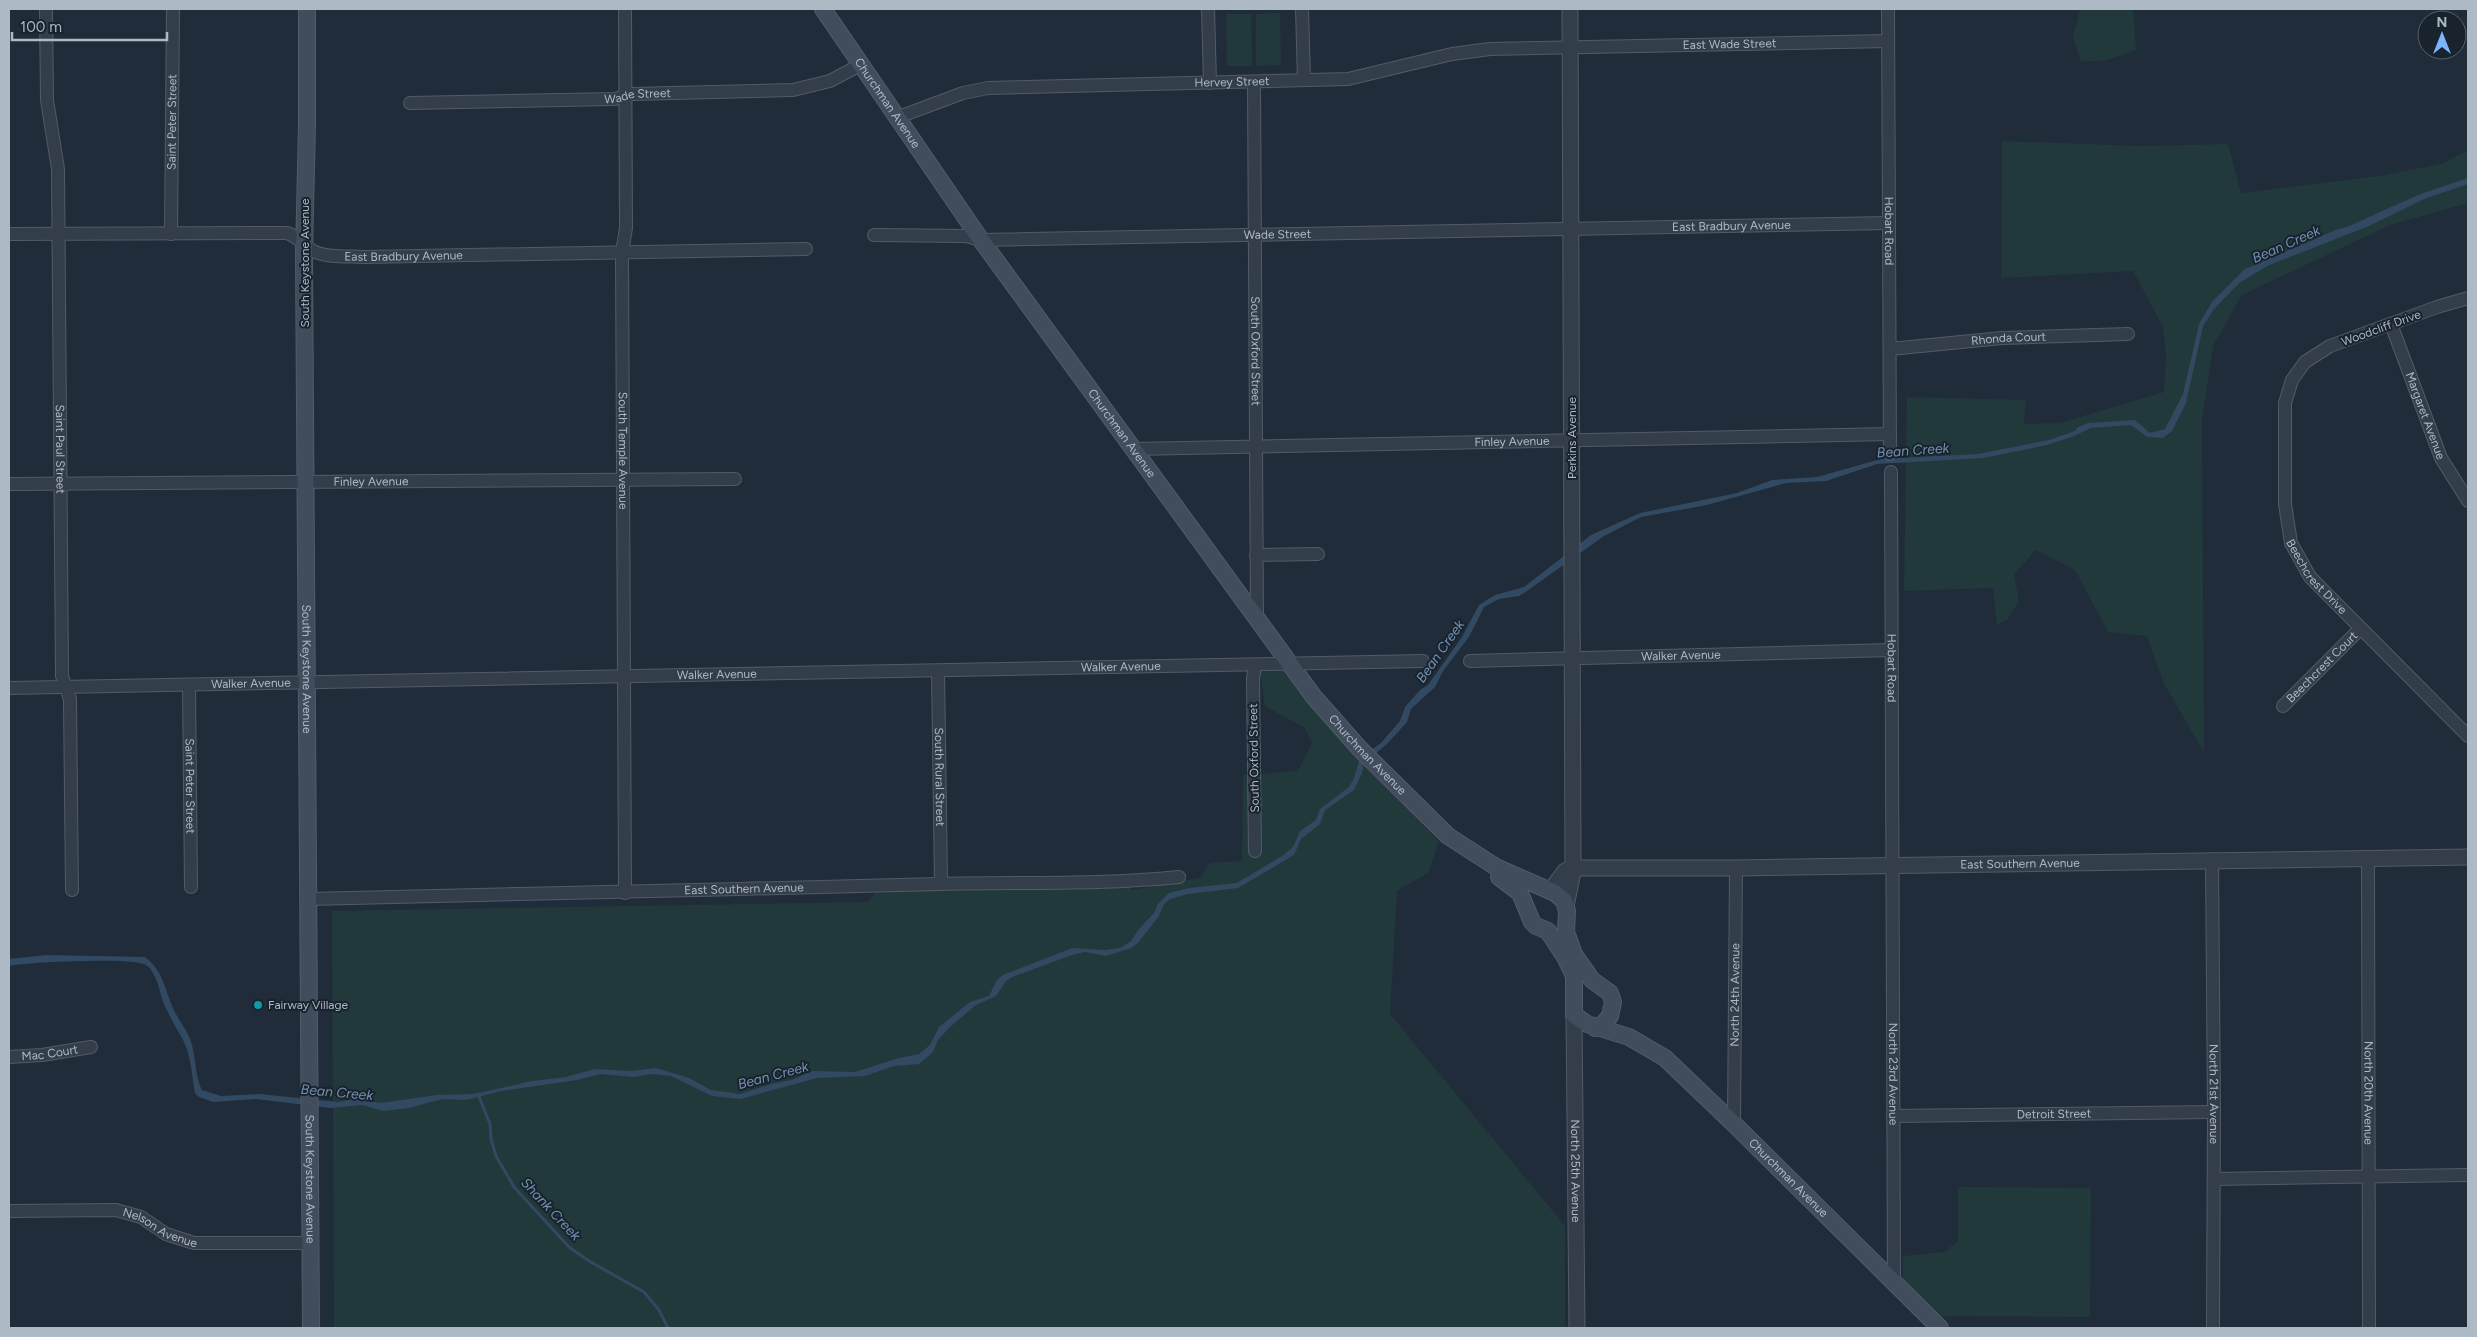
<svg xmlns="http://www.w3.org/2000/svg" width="2477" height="1337" font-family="Figtree,sans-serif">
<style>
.green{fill:#22393b}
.water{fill:#324962}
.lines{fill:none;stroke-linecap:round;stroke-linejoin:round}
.stream{stroke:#324962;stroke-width:3}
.minor-casing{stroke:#515c68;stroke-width:14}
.tertiary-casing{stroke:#515c68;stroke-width:17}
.secondary-casing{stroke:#515c68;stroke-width:18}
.minor{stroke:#343e4a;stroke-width:12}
.tertiary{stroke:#343e4a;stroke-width:15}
.secondary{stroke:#414d5d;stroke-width:16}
.culture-dot{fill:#0f9aa8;stroke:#19232e;stroke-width:2}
.labels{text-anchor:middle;stroke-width:4;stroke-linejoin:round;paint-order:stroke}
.street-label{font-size:12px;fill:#aeb9c6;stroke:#19232e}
.poi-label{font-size:12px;fill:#aeb9c6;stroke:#19232e;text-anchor:start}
.water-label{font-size:14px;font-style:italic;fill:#7491b0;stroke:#19232e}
</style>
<rect width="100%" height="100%" fill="#202c3a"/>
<!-- green -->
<g class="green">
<path d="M2080,9h53l3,41 -29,10 -26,2 -8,-25z"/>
<path d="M1280,13l1,52 -25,1v-52z"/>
<path d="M1226,14h25l1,52h-25z"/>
<path d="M2002,141l139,5 87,-2 13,49 138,-17 63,-12 26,-14v53l-78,22 -148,70 -29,51 -11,74 2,332 -40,-68 -17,-48 -39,-4 -33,-62 -39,-20 -22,24 5,27 -12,19 -10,5 -4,-37 -89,3 3,-194 119,3 -2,24 36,-1 104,-31 2,-35 -3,-30 -30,-56 -132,7z"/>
<path d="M1286,671l153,171 -11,31 -31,18 -7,123 175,212v102h-1231l-2,-417 536,-9 7,-9 76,-5 180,-3v5l69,-12 10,-15 32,-2 1,-86 55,-4 14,-28 -7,-15 -40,-22 -5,-34z"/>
<path d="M1958,1187l133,1 -1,129 -148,-1 -39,-30v-30l41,-4 14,-11z"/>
</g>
<!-- water -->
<path class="water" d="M2468,178v6l-44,15 -55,27 -102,40 -28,17 -25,26 -11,17 -17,77 -14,28 -9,7 -16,-1 -16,-12 -40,3 -17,8 -27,9 -64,13 -106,6 -51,17 -40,2 -79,22 -66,12 -37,19 -77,55 -8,5 -20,3 -15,8 -15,30 -26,34 -8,16 -24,22 -4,13 -20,22 -23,19 -2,10 -8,17 -29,20 -5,14 -19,15 -7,16 -56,33 -50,6 -18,5 -6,5 -5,12 -21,27 -7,5 -25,8 -21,-4 -10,2 -63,23 -6,4 -10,15 -20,9 -26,22 -12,13 -5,12 -14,12 -25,2 -29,10 -48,2 -77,21 -28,-3 -41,-20 -19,-2 -18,3 -34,-3 -23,6 -76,11 -35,9 -24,-1 -33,9 -26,3 -21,-6 -32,3 -74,-9 -43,3 -14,-5 -4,-4c-3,-17 -4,-38 -12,-53 -6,-11 -13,-22 -18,-34 -6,-12 -7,-33 -19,-41 -12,-8 -119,-3 -137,1v-7l38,-4 98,2c20,15 20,37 31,57 6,11 13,19 16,31 4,14 3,32 10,45l19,6 39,-2 78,8 17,-3 26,4 56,-8 37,-1 58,-13 34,-4 29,-8 37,2 24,-3 33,10 22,12 29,4 31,-10 21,-4 20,-9 43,1 44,-14 20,-4 11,-9 9,-18 31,-25 19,-6 8,-16 6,-5 69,-27 33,2 15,-2 11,-7 8,-12 15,-16 4,-9 11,-11 20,-5 48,-5 45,-27 11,-9 7,-16 16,-11 4,-11 29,-22 5,-9 6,-20 21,-15 19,-22 5,-14 15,-17 8,-5 34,-48 17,-32 16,-10 29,-8 67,-52 49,-22 97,-20 35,-13 45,-3 64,-18 97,-5 71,-14 26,-9 3,-4 10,-4 47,-3 15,13 15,-4 18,-35 16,-70 13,-22 33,-33 93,-40 9,-2 71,-32z"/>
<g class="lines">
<!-- stream -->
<path class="stream" d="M478,1094l12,30 1,15 5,17 18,31 55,60 20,14 55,31 15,18 9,18"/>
<defs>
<g id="minor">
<path id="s1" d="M46,9l1,91 11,69 4,507 8,23 2,191"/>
<path id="s2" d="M625,9l1,219 -4,25 3,640"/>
<path d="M1208,9l2,74"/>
<path d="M1302,9l2,71"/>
<path id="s3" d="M1888,9l2,445"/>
<path id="s4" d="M1254,82l3,537"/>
<path id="s5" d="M410,103l205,-4 17,-5 161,-4 37,-9 30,-16"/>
<path id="s6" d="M896,118l67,-25 25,-5 360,-9 104,-25 38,-5 398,-8"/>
<path id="s7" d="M9,234l278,-1c12,4 16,12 26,18 14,7 35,5 51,6l442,-8"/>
<path id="s8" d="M171,234l2,-225"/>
<path id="s9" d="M874,235l92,1 15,4 908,-17"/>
<path id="s10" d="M2468,298l-31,9 -107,39 -25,16 -13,18 -7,23v101l6,39 19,34 158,159"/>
<path id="s11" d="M2391,324l50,134 27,43"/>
<path id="s12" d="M1890,349l112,-11 126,-4"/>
<path id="s13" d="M1133,449l757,-15"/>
<path id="s14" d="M1891,472l3,812"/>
<path id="s15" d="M9,484l726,-5"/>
<path d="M1256,555l62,-1"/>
<path id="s16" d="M1470,661l422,-11"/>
<path id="s17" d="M938,671l3,213"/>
<path id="s18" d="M189,685l2,202"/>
<path id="s19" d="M9,688l1414,-27"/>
<path id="s20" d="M2283,706l77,-77"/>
<path d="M1255,851l-2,-172 2,-14"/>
<path id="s21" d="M2368,858l1,470"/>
<path id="s22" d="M2212,859l2,253 -1,216"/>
<path id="s23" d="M309,899c210,-4 420,-10 630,-15 80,-2 160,1 240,-7"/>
<path id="s24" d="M9,1057l33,-2 49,-8"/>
<path id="s25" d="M1893,1116l321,-4"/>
<path id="s26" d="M1734,1124l2,-256"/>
<path d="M2214,1179l254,-4"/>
<path id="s27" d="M9,1211l107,-1 25,7 25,17 28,9h117"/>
</g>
<g id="tertiary">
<path id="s28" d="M1571,868h165l732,-11"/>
<path d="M1550,891l15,-20 6,-3"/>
<path d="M1566,906l7,-34 -3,-863"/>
<path id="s29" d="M1574,1015l3,313"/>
</g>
<g id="secondary">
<path id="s30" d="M307,9v115l-3,130 7,1074"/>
<path id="s31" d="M823,9l158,231 333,457 46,52 88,87 48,31 59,26 9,8 3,10 -1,21 8,22 18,26 18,13 3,9 -3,14 -7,8 -8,4"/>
<path id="s32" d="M1499,877l21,16 12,29 4,4 12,5 17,26 9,19v39l13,9 42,13 36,21 69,66 206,204"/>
</g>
</defs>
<!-- minor casing -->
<use href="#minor" class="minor-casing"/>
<!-- tertiary casing -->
<use href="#tertiary" class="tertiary-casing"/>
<!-- secondary casing -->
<use href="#secondary" class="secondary-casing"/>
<!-- minor -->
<use href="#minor" class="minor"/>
<!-- tertiary -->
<use href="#tertiary" class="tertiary"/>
<!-- secondary -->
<use href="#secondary" class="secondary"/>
</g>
<!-- markers -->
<circle class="culture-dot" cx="258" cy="1005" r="5"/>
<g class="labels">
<!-- street labels -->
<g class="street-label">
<text dy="4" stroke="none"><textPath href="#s6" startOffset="842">East Wade Street</textPath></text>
<text dy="4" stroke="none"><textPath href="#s6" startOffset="341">Hervey Street</textPath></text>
<text dy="4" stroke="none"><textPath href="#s5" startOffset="228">Wade Street</textPath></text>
<text dy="4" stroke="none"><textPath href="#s31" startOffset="114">Churchman Avenue</textPath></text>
<text dy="4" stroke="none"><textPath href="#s8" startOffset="112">Saint Peter Street</textPath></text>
<text dy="4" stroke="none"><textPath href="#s9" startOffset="858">East Bradbury Avenue</textPath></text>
<text dy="4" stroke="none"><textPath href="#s3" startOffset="222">Hobart Road</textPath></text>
<text dy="4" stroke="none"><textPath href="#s9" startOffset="404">Wade Street</textPath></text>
<text dy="4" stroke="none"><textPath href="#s7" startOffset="401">East Bradbury Avenue</textPath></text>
<text transform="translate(305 263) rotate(-90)" y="4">South Keystone Avenue</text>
<text transform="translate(2381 328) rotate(-20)" y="4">Woodcliff Drive</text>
<text dy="4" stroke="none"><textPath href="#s12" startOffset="119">Rhonda Court</textPath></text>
<text dy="4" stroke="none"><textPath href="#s4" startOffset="269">South Oxford Street</textPath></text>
<text dy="4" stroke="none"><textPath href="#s11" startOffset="98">Margaret Avenue</textPath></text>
<text dy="4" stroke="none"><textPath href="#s31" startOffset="519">Churchman Avenue</textPath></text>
<text transform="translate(1572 438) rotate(-90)" y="4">Perkins Avenue</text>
<text dy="4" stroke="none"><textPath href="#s13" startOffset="379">Finley Avenue</textPath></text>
<text dy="4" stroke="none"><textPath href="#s1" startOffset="441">Saint Paul Street</textPath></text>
<text dy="4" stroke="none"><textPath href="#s2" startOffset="442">South Temple Avenue</textPath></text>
<text dy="4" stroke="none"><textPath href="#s15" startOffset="362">Finley Avenue</textPath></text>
<text dy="4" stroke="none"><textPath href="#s10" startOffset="405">Beechcrest Drive</textPath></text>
<text dy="4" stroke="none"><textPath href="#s16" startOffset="211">Walker Avenue</textPath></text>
<text dy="4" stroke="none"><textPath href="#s20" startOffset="55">Beechcrest Court</textPath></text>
<text dy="4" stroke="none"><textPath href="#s30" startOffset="660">South Keystone Avenue</textPath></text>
<text dy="4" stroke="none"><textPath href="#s19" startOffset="1112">Walker Avenue</textPath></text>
<text dy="4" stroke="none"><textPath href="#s14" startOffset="196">Hobart Road</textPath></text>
<text dy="4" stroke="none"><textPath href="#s19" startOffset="708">Walker Avenue</textPath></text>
<text dy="4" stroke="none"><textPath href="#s19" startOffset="242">Walker Avenue</textPath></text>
<text dy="4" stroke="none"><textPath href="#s31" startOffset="924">Churchman Avenue</textPath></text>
<text transform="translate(1254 758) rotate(-91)" y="4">South Oxford Street</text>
<text dy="4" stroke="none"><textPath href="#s17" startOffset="106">South Rural Street</textPath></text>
<text dy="4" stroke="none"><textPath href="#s18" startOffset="101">Saint Peter Street</textPath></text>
<text dy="4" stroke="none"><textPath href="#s28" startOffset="449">East Southern Avenue</textPath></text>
<text dy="4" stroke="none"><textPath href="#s23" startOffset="435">East Southern Avenue</textPath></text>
<text dy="4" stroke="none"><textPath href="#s26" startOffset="129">North 24th Avenue</textPath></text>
<text dy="4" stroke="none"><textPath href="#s24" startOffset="41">Mac Court</textPath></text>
<text dy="4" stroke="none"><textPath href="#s14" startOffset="602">North 23rd Avenue</textPath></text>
<text dy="4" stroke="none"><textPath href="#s21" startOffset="235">North 20th Avenue</textPath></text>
<text dy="4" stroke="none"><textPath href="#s22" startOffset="235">North 21st Avenue</textPath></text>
<text dy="4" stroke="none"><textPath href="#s25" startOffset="161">Detroit Street</textPath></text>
<text dy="4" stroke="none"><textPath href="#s29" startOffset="156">North 25th Avenue</textPath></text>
<text dy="4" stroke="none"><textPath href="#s30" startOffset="1170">South Keystone Avenue</textPath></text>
<text dy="4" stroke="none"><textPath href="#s32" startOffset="441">Churchman Avenue</textPath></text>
<text dy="4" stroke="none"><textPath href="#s27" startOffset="155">Nelson Avenue</textPath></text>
</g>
<!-- poi labels -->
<g class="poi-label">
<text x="268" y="1009">Fairway Village</text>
</g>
<!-- water labels -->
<g class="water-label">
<text transform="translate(2286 244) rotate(-24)" y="5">Bean Creek</text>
<text transform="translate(1913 450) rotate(-4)" y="5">Bean Creek</text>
<text transform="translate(1440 651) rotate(-55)" y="5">Bean Creek</text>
<text transform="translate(773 1075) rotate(-15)" y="5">Bean Creek</text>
<text transform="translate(337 1092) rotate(5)" y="5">Bean Creek</text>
<text transform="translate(551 1209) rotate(47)" y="5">Shank Creek</text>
</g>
</g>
<!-- border -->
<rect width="2477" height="1337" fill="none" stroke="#aeb9c6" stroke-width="20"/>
<!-- north arrow -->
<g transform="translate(2442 35)"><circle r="24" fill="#19232e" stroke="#555f6b"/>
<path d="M0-4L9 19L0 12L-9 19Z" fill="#7db4fc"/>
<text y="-8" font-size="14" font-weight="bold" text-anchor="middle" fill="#aeb9c6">N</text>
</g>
<!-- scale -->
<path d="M12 32v8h155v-8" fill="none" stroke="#aeb9c6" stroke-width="2.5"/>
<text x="20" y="32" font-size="15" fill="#aeb9c6" stroke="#19232e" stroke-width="4" paint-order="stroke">100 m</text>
</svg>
